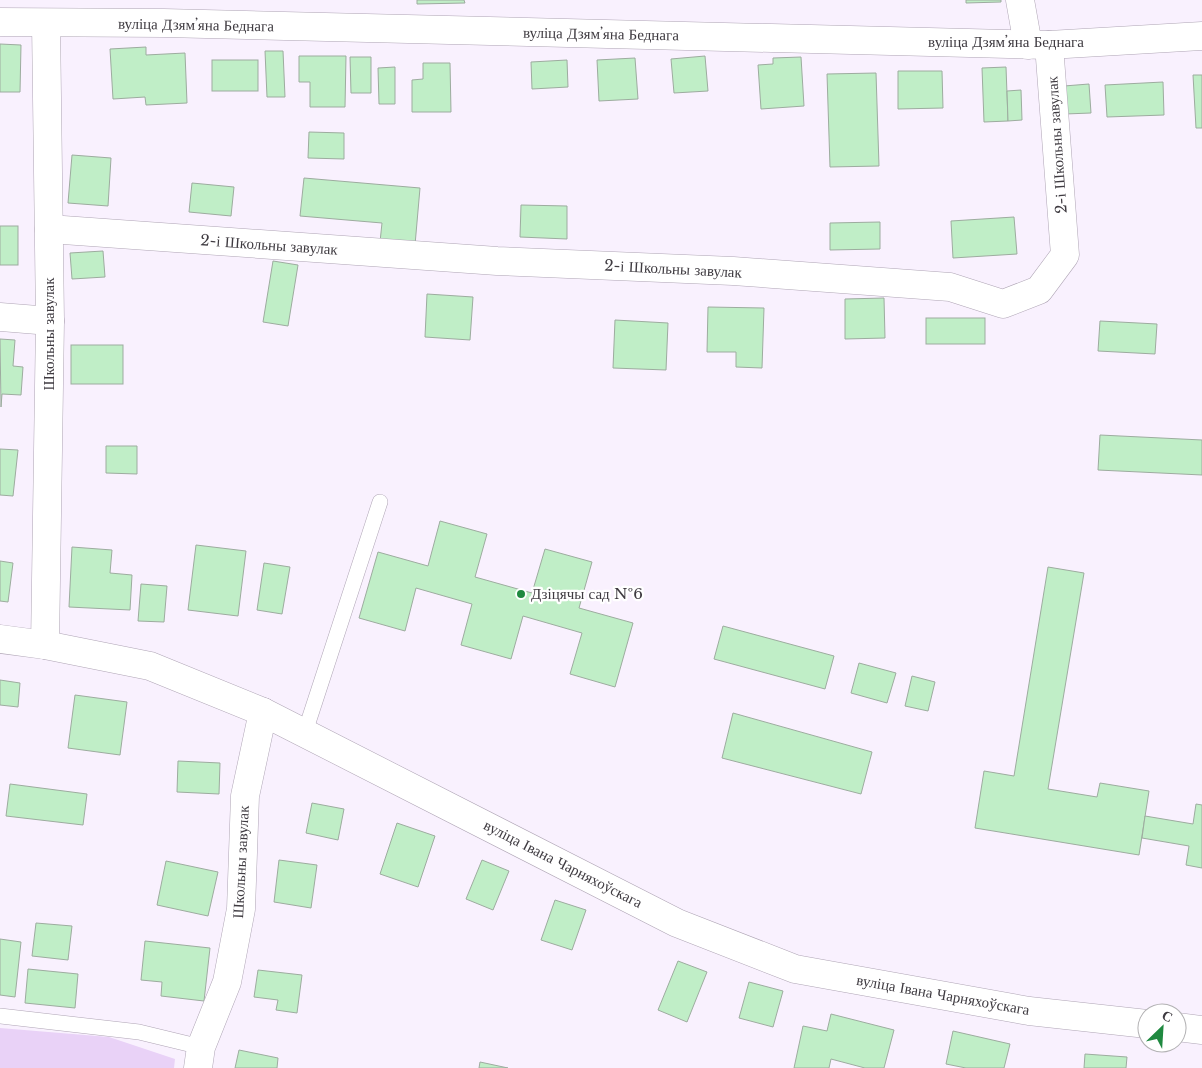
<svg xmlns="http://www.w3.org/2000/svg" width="1202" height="1068" font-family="'Libre Baskerville',serif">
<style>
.green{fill:#e9d2f7}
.building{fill:#c0eec7;stroke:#9dac9f}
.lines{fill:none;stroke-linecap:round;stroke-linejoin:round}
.service-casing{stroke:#afa5b5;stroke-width:16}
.minor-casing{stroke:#afa5b5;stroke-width:29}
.tertiary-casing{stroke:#afa5b5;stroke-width:29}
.service{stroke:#fff;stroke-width:15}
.minor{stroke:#fff;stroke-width:28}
.tertiary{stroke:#fff;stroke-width:28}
.poi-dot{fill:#1f8940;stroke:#fff;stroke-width:2}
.labels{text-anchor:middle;stroke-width:4.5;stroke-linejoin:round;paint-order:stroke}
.street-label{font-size:15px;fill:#3f3b41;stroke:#fff}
.poi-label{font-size:15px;fill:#3f3b41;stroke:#fff;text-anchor:start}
</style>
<rect width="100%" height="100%" fill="#f9f1fe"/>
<!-- green -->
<path class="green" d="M0,1028l109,9 66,22 -1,9h-174z"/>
<!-- building -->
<g class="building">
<path d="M417,0h47l1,3 -48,1z"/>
<path d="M966,0h35v2l-35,1z"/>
<path d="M0,44l21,1 -1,47h-20z"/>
<path d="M146,47v8l39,-2 2,50 -41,2 -1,-8 -32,2 -3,-50z"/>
<path d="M265,51h18l2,46h-18z"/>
<path d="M299,56h47l-1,51h-35v-25h-11z"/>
<path d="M705,56l3,35 -34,2 -3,-34z"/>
<path d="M350,57h21v36h-20z"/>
<path d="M801,57l3,49 -43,3 -3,-44 15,-1v-6z"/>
<path d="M635,58l3,41 -39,2 -2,-41z"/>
<rect x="212" y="60" width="46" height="31"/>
<path d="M567,60l1,27 -36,2 -1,-27z"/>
<path d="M423,63h27l1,49h-39v-32l11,-1z"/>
<path d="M395,67v37h-16l-1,-36z"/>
<path d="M1006,67l2,54 -24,1 -2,-54z"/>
<path d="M898,71h44l1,37 -45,1z"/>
<path d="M876,73l3,93 -49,1 -3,-93z"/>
<path d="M1193,75h9v53h-6z"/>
<path d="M1163,82l1,33 -57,2 -2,-32z"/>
<path d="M1089,84l2,29 -26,1 -1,-28z"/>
<path d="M1021,90l1,30 -14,1 -1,-30z"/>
<path d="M309,132l35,1v26l-36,-1z"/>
<path d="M72,155l39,3 -3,48 -40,-3z"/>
<path d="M304,178l116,10 -5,57 -35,-3 2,-19 -82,-7z"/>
<path d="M192,183l42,4 -3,29 -42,-4z"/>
<path d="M521,205l46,1v33l-47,-2z"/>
<path d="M1014,217l3,37 -64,4 -2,-37z"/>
<path d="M880,222v27l-50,1v-27z"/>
<rect x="0" y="226" width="18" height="39"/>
<path d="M103,251l2,26 -33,2 -2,-26z"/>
<path d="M273,261l25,4 -10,61 -25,-4z"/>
<path d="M427,294l46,3 -3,43 -45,-3z"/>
<path d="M884,298l1,40 -40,1v-40z"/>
<path d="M708,307l56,1 -2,60 -26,-1v-15h-29z"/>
<rect x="926" y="318" width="59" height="26"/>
<path d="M615,320l53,3 -2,47 -53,-2z"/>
<path d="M1100,321l57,3 -2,30 -57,-3z"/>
<path d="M0,339l15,1 -2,26 10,1 -2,28 -19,-1 -1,13z"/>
<rect x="71" y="345" width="52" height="39"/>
<path d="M1100,435l102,5v35l-104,-5z"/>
<path d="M106,446h31v28l-31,-1z"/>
<path d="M0,449l18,1 -5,46 -13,-1z"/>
<path d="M440,521l47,13 -12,43 57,16 13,-44 47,13 -13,46 54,15 -18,64 -45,-13 12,-41 -59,-17 -12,43 -50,-14 11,-41 -56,-16 -11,43 -46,-13 19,-66 50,14z"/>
<path d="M196,545l50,6 -8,65 -50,-6z"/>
<path d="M72,547l40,3 -2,23 22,2 -2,35 -61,-3z"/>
<path d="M0,561l13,2 -5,39 -8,-1z"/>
<path d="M264,563l26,4 -8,47 -25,-4z"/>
<path d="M1048,567l36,6 -36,216 49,8 3,-14 49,8 -10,64 -164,-27 9,-57 30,5z"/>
<path d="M141,584l26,2 -3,36 -26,-1z"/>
<path d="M723,626l111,30 -9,33 -111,-30z"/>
<path d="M859,663l37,10 -9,30 -36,-10z"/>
<path d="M912,676l23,6 -7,29 -23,-5z"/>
<path d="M0,680l20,3 -2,24 -18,-2z"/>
<path d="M75,695l52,7 -7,53 -52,-7z"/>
<path d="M733,713l139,39 -11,42 -139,-36z"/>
<path d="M178,761l42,2 -1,31 -42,-2z"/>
<path d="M10,784l77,10 -4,31 -77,-9z"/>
<path d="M312,803l32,6 -6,31 -32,-7z"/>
<path d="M1196,804l6,1v63l-16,-3 3,-19 -47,-8 3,-22 48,8z"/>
<path d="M397,823l38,13 -17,51 -38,-13z"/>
<path d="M279,860l38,5 -6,43 -37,-6z"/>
<path d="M482,860l27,11 -16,39 -27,-11z"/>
<path d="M166,861l52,11 -10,44 -51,-11z"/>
<path d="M555,900l31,10 -14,40 -31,-10z"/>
<path d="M36,923l36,3 -4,34 -36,-4z"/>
<path d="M0,939l21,3 -6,55 -15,-2z"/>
<path d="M145,941l65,7 -6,53 -43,-5 1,-14 -21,-2z"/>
<path d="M678,961l29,11 -20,50 -29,-12z"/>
<path d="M28,969l50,5 -3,34 -50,-5z"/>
<path d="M258,970l44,5 -5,38 -21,-3 2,-10 -24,-3z"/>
<path d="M749,982l34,9 -10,36 -34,-9z"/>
<path d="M831,1014l63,16 -10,38h-19l-34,-9 -2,9h-35l9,-42 24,5z"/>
<path d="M953,1031l57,13 -6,24h-38l-20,-4z"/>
<path d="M239,1050l39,8 -1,10h-42z"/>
<path d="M1085,1054l42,3 -1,11h-42z"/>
<path d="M480,1062l28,6h-29z"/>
</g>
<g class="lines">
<defs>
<g id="service">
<path d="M305,732l75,-230"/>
<path d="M0,1016l139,16 62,15"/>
</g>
<g id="minor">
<path d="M1020,0l8,45"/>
<path d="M0,22l164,1 885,22 153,-9"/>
<path d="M49,229l448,32 236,10 217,16 53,17 36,-14 26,-35 -16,-210"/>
<path d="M0,317l50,4"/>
<path d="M45,645l5,-324 -4,-298"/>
<path d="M198,1068l3,-21 26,-65 14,-73 4,-113 18,-84"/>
</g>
<g id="tertiary">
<path d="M0,639l45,6 105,21 113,46 414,211 118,46 234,42 118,13"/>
<path d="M1177,1027l25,3"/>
</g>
</defs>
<!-- service casing -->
<use href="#service" class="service-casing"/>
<!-- minor casing -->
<use href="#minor" class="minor-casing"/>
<!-- tertiary casing -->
<use href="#tertiary" class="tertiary-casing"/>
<!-- service -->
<use href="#service" class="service"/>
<!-- minor -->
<use href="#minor" class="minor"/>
<!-- tertiary -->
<use href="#tertiary" class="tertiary"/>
</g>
<!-- markers -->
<circle class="poi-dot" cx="521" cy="594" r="5"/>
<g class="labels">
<!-- street labels -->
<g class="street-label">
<text transform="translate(196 25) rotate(1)" y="5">вуліца Дзямʼяна Беднага</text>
<text transform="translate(601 34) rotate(1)" y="5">вуліца Дзямʼяна Беднага</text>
<text x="1006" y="47">вуліца Дзямʼяна Беднага</text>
<text transform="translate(1057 145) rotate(-94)" y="5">2-і Школьны завулак</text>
<text transform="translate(269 245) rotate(4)" y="5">2-і Школьны завулак</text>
<text transform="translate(673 269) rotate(3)" y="5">2-і Школьны завулак</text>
<text transform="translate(49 334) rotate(-90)" y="5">Школьны завулак</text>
<text transform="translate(241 862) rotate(-87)" y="5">Школьны завулак</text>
<text transform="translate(563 864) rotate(27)" y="5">вуліца Івана Чарняхоўскага</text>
<text transform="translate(943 995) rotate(10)" y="5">вуліца Івана Чарняхоўскага</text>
</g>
<!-- poi labels -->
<g class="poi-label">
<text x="531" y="599">Дзіцячы сад №6</text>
</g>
</g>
<!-- north arrow -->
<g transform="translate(1162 1028) rotate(25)"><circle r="24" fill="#ffffff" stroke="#b2b1b3"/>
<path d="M0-4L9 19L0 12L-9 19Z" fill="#1f8940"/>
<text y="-8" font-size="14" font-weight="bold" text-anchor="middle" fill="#3f3b41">С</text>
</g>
</svg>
